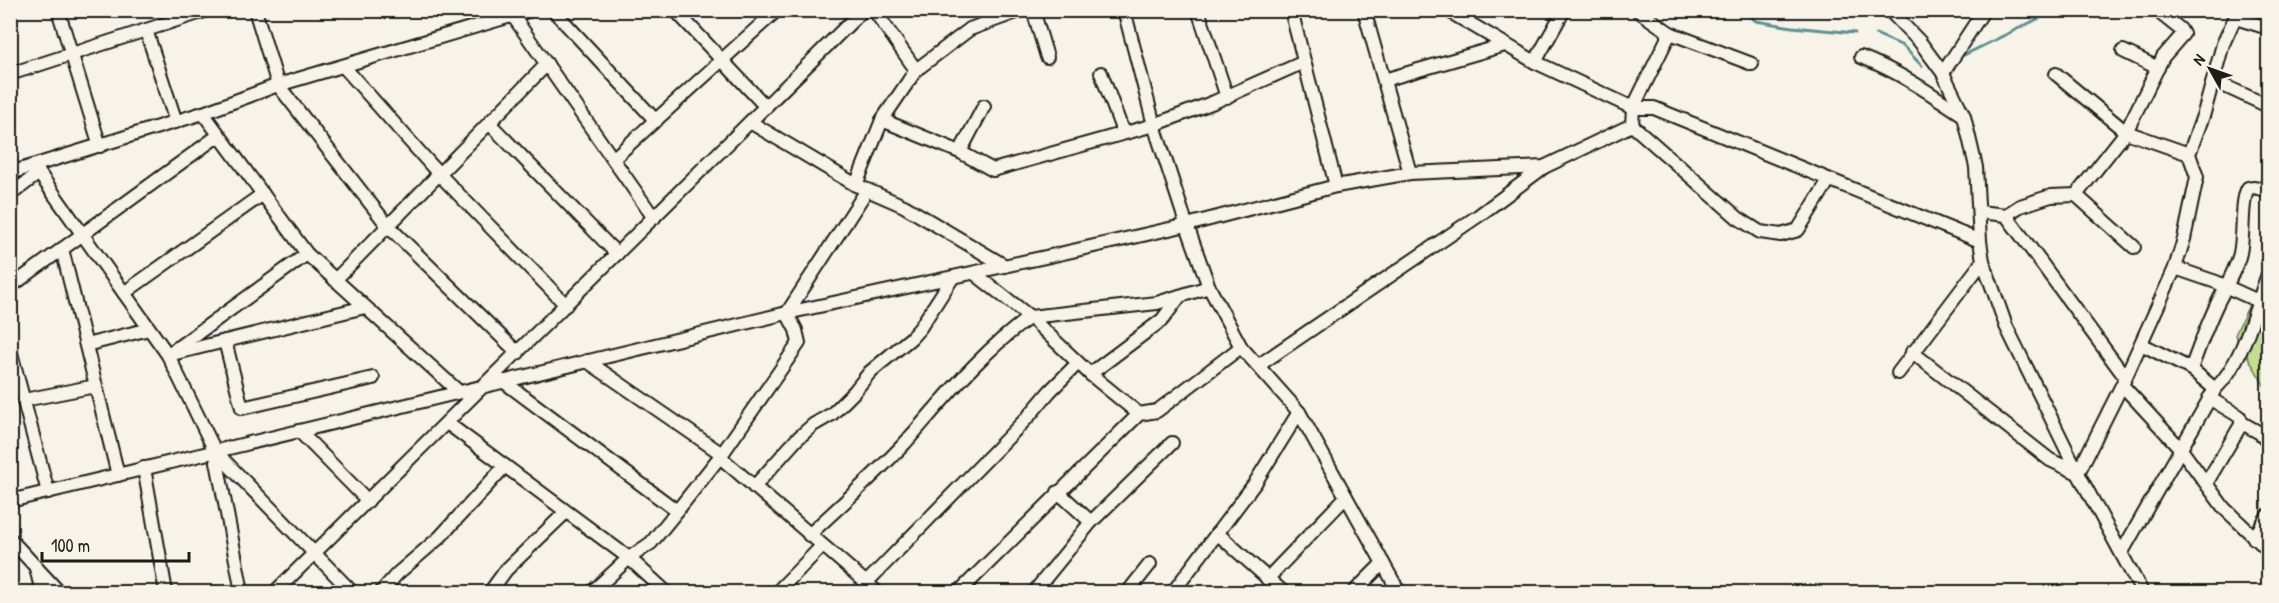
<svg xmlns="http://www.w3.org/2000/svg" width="2279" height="603" font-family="'Patrick Hand',sans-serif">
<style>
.green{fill:#c4dd93;stroke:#707c58;stroke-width:1.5}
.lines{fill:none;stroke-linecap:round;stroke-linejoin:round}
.stream{stroke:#5d8f92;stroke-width:3}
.minor-casing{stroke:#1c1c1c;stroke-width:16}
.minor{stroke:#f7f3e8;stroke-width:12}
</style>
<rect width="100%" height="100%" fill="#f7f3e8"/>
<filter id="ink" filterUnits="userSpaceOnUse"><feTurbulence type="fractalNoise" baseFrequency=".0167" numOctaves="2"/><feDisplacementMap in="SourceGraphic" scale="12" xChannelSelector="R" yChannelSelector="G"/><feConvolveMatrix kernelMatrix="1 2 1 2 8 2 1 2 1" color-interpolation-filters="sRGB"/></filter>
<g filter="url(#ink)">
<!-- green -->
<path class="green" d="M2268,271v121l-33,-57 25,-54z"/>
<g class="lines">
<!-- stream -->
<g class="stream">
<path d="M1742,10l14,11 36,6 63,6"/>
<path d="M1876,34l27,12 19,20"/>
<path d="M1958,58l98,-48"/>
</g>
<defs>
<g id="minor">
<path d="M58,10l42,136"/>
<path d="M255,10l23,75 110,141 130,127"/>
<path d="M553,10l103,111"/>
<path d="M675,10l91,97"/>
<path d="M874,10l42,60"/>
<path d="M1033,10l14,47"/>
<path d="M1124,10l30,115 31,95 24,67 32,60 58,65 100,180"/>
<path d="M1198,10l29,87"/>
<path d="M1291,10l45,176"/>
<path d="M1364,10l46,163"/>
<path d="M1447,10l88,52 98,46h21l326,133"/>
<path d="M1637,10l33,23"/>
<path d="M1889,10l31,32 23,31 21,43 12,51 4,74 3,20 23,65 72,147 64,119"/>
<path d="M513,16l141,202"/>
<path d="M146,30l30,92"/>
<path d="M2123,51l35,17"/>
<path d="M1861,57c37,14 69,36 102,58"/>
<path d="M1535,62l29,-52"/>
<path d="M344,67l95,107 127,131"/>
<path d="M1101,73l22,59"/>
<path d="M1943,73l41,-63"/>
<path d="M10,74l198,-64"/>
<path d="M2056,74l70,58 37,-75 20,-23 -3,-5 -19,-15"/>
<path d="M1384,80l121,-35"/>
<path d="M2214,81l54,25"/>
<path d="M203,113l104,141 152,138"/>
<path d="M882,120l78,32 33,18 161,-45 60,-23 90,-40"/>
<path d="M750,122l106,63 48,21 101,60"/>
<path d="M489,123l128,131"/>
<path d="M1632,125l106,93 22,14 21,3 17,-5 31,-50"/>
<path d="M960,152l24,-46"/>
<path d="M613,159l164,-149"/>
<path d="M34,166l134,189 47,96 27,141"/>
<path d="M10,173l193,-60 75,-28 253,-75"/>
<path d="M856,185l26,-65 34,-50 54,-41 52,-19"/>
<path d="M10,195l29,-22"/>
<path d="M2076,195l58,52"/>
<path d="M1979,212l27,3 14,-9 31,-10 25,-1 50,-63 63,22"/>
<path d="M2006,215l119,162"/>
<path d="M62,249l56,226"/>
<path d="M2175,268l9,-29 13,-62 -8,-23 15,-41 19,-69 11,-24 5,-1 29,9"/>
<path d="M974,273l56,44 60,57 49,40"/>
<path d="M335,280l212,-216"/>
<path d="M10,287l209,-152"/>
<path d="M124,293l139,-99"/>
<path d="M225,341l17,67 131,-30"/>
<path d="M2141,344l50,25 24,20"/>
<path d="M86,345l63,-16"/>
<path d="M10,349l38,143"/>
<path d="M173,351l134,-97"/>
<path d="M1912,352l138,108 28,13 44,-88 53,-117 41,14 42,19"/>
<path d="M168,355l197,-48"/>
<path d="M587,361l135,93"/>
<path d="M1259,365l219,-149 66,-49"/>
<path d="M2191,369c8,-22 16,-44 26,-65 8,-16 17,-31 22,-47 6,-20 1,-55 9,-69l6,-1 14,4"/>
<path d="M1898,373l85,-112"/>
<path d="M1090,374l72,-54 18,-24"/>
<path d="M503,381l174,130"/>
<path d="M2122,385l58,63 44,60 44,42"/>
<path d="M24,400l72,-14"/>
<path d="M447,423l182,135 37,34"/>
<path d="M2242,423l18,10 8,8"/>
<path d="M299,431l69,70"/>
<path d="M215,451l137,141"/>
<path d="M720,457l157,135"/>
<path d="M144,468l22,124"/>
<path d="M2207,482l35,-59 -3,-7 -30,-18"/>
<path d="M754,487l43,-48 16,-14 19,-11 22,-22 16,-20 41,-34 9,-10 33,-51"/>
<path d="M1058,492l33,30"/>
<path d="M10,501l777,-188 263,-57 137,-31 149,-39 74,-13 134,-6 88,-42 1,-17 37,-75 82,31"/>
<path d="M1217,533l66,59"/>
<path d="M809,535c32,-30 66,-60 96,-92 39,-44 77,-92 125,-126l127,-14 52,-16"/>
<path d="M2254,538l14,-23"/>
<path d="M10,539l49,53"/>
<path d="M2122,552l93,-163c29,-28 39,-78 53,-115"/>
<path d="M36,568l6,24"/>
<path d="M1267,579l79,-82"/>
<path d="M866,583l162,-166 22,-26 28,-28"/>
<path d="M275,592l588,-582"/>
<path d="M381,592l16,-18 43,-37 65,-71"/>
<path d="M490,592l16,-22 60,-58"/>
<path d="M592,592l37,-34 22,-15 26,-32 45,-57 77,-111 -3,-13 -9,-17 80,-123"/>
<path d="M777,592l45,-46"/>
<path d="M959,592l180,-178 18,-3 84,-64"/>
<path d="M1034,592l57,-70 81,-79"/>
<path d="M1128,592l22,-28"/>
<path d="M1173,592l82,-109 44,-71"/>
<path d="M1354,592l29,-29"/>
</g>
</defs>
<!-- minor casing -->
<use href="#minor" class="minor-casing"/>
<!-- minor -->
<use href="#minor" class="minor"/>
</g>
</g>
<!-- margin -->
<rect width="2279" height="603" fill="none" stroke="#f7f3e8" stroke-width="36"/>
<rect x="18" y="18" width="2243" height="567" fill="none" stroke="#1c1c1c" stroke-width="2" filter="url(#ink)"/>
<!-- north arrow -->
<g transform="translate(2210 69) rotate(310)" stroke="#f7f3e8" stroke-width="4.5" paint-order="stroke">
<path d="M0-4.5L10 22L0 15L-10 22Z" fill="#1c1c1c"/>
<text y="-9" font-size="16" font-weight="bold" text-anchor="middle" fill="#1c1c1c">N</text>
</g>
<!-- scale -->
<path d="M42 552v9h147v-9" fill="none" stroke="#1c1c1c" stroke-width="3"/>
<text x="51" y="552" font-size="18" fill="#1c1c1c" stroke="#f7f3e8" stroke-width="4.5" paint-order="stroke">100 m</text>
</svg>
